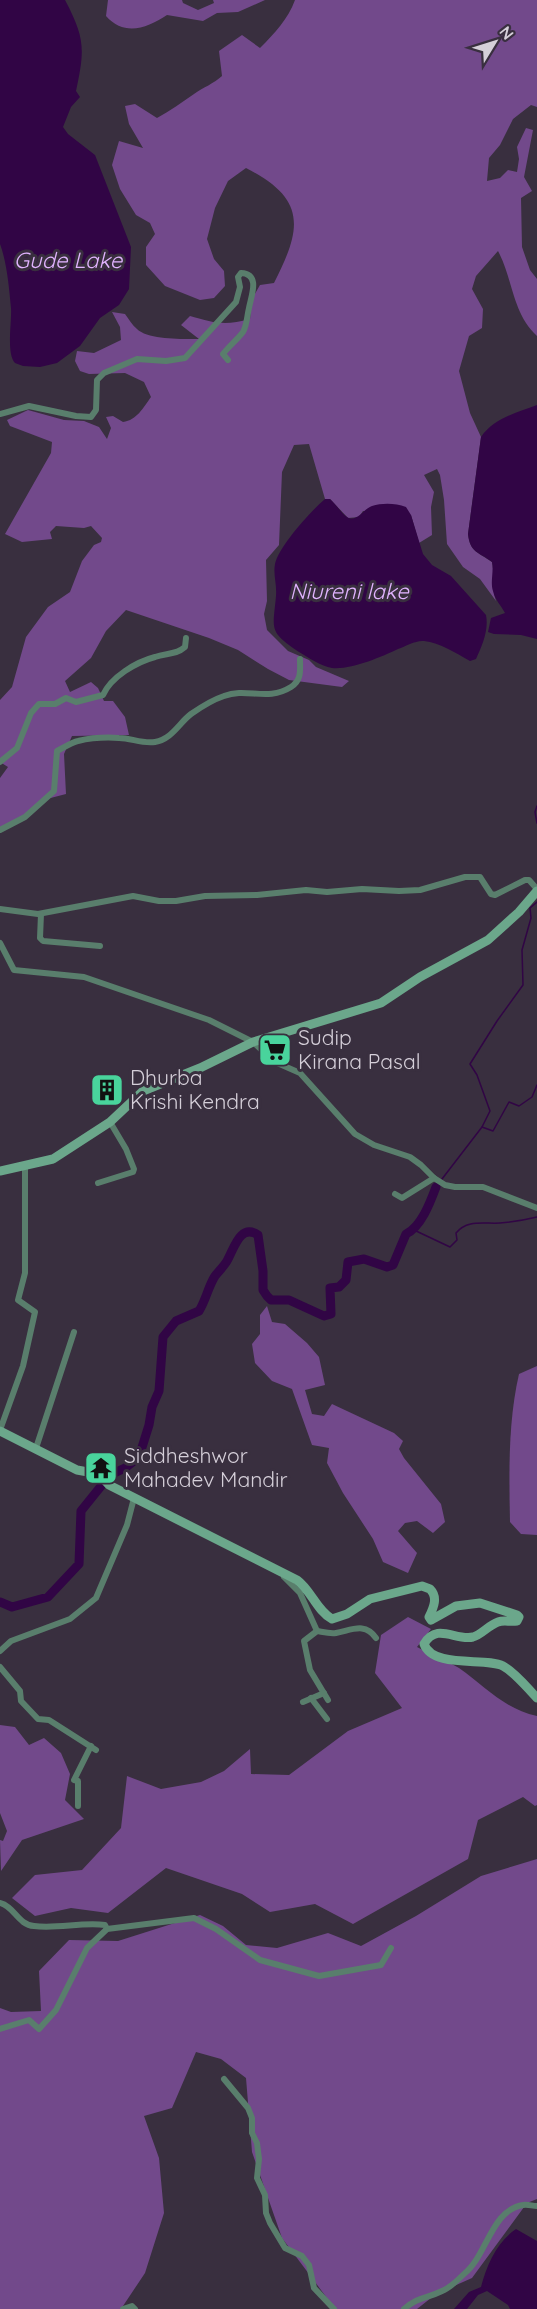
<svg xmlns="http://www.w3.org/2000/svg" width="537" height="2309" font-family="Quicksand,sans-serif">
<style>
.forest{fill:#72498b}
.water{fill:#310545}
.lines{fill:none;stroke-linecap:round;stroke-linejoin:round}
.stream{stroke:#310545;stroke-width:1.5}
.river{stroke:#310545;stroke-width:9}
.street{stroke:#597e6c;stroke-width:6}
.secondary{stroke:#6ba78b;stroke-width:9}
.labels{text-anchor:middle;stroke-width:6;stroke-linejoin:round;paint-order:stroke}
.poi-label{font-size:21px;fill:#d5cfd9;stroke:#392f3f;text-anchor:start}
.water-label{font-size:22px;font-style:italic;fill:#e1b3ff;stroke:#392f3f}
</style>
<rect width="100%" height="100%" fill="#392f3f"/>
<!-- forest -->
<g class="forest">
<path d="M108,0h74l1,3 15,7 16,-7 -1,-3h52l-27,12 -21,1 -14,8 -36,-6c-20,13 -42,22 -61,1z"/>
<path d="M295,0h242v107l-6,-2 -18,14 -13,26 -11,13 -2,23 13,-3 8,-8 9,2 2,-13 -2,-12 9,-19 7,2 -9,47 8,14 -11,7 1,49 8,23 7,9v57c-25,-23 -24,-57 -39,-85l-22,25 -4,13 11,20 -1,19 -13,8 -10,35 11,42 11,24 -13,97c2,18 10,18 24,28 3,13 -1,25 4,39l-16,-22 -17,-12 -16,-23 -3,-44 -4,-25 -3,-6 -13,6 10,17 -3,15 1,28 -13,8 -8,-28 -48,-4 -4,6 -11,1 -18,-19h-5l-16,-55 -15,1 -12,27 -3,73 -13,15 1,41 -3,13 3,16 21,21 21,9 7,7 33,14 -7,6 -53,-7 -21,-11 -30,-19 -29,-12 -83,-28 -20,21 -15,27 -26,23 5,11 21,-10 7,6 6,13h9l12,16 4,18 -57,1 -8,18 2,40 -27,7 -8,14 -24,10 -7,7v-54l8,-11 -8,-5v-62l12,-13 14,-50 22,-30 22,-15 12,-31 12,-16 7,-3 1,-4 -11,-12 -7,2 -28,-2 -6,6 2,7 -30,3 -17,-8 46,-81 1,-11 -42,-16 -3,-6 21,-10 36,10 20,1 15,6 8,12 4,-11 -5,-11 7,-1 10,6c14,-2 20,-14 28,-25l-7,-15 -19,-9 -36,1 -9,-3 -5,-10 2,-10 17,2 27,-13 -1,-13 -8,-15 13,2c4,5 7,11 12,15 11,11 47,10 62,10l-18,-14 9,-9c24,7 35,10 60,3l2,-20 8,-14 14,-2c28,-55 33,-84 -28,-115l-18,13 -13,27 -8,31 7,20 10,12 1,15 -11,12 -14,2 -35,-14 -19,-21v-18l9,-13 -5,-11 -14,-8 -16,-26 -8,-24 7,-24 24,7 -14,-24 -4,-18 10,-2 22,14c13,-7 24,-15 37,-24 10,-7 19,-10 28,-18l-3,-25 23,-16 18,13c15,-15 28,-29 35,-48z"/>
<path d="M267,1306l5,16 13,2 22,19 12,14 6,28 -20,5 7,24 12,2 8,-12 62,29 9,8 -4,8 5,9 37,46 4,18 -12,11 -16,-12 -12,2 -7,8 19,22 -9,20 -25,-11 -10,-23 -30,-46 -16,-30 2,-15 -17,-3 -20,-56 -20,-8 -17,-18 -3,-19 8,-10v-19z"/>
<path d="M537,1366v169l-16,-1 -11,-12c-1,-50 -2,-100 9,-148z"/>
<path d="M408,1617l23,12 -14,18c14,8 29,13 42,21 26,18 45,41 78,48v89l-2,1 -12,-9 -45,23 -10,39 -115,65 -38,-20 -45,8 -28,-18 -76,-26 -58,45 -37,-5 -36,8 -23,-18 23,-23 47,-5 39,-42 6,-52 34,13 40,-7 23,-11 26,-22 1,25 38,1 59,-44 54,-23 -27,-35 6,-38z"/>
<path d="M0,1725l15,2 14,18 15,-7 17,15 9,21 -5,26 19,19 -62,21 -21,31 -1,-31 3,1 4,-10 -7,-18z"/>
<path d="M537,1859v340l-10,4 -55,75 -36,16 -19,15h-85l-5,-11 -45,-60 -30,-86 -6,-74 -25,-19 -25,-7 -24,56 -28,8 15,42 5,55 -19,60 -24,36h-121v-301l11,4 30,-1 -2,-40 30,-31 49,1 82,-26 23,11 23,19 31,3 51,-15 33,13 55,-30 65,-40z"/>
</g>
<!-- water -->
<g class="water">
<path d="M0,0h65c20,38 20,49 11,91l4,6 -9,10 -8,20 5,7 27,21 36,92 -2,42 -10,16 -19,13 -20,28 -23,17 -17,4 -17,-1 -8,-3c-9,-10 -3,-41 -4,-55 -2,-21 -4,-45 -11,-64z"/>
<path d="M537,405v234l-16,-4 -27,-1 -6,-2 3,-14 14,-5c-4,-8 -10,-13 -12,-22 -3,-9 1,-19 -1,-29 -13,-10 -22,-9 -24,-28l13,-97c13,-19 35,-24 56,-32z"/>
<path d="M325,499h5c6,5 11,14 17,18 10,6 16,-8 25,-11 10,-3 23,-3 34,1l5,8 12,39 9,11 19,11 35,39c3,15 -4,31 -10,44l-6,2c-14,-8 -30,-18 -46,-20 -8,-1 -18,5 -26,8 -17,8 -47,21 -66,19 -11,-2 -23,-10 -33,-16 -31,-21 -26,-22 -23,-56 1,-12 -3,-21 -1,-32 4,-18 36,-53 50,-65z"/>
<path d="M516,2229l21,12v68h-27l-2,-4 -21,-14 -9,4 -11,14h-13l15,-17 12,-5c6,-23 16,-45 35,-58z"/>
</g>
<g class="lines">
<!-- stream -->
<g class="stream">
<path d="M537,806l-2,6 2,11"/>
<path d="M482,1127l8,-16 -13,-36 -7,-11 27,-43 26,-36 -1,-35 9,-32 -1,-10 7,-6"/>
<path d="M442,1179l40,-52 11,4 16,-29 10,4 13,-9 5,-12"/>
<path d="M414,1230l36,17 7,-7 -1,-7c11,-14 28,-9 44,-10 12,-1 25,-3 37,-6"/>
</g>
<!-- river -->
<path class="river" d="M0,1602l12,5 36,-10 31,-33 2,-53 29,-36 15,-7 14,-11 10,-32 3,-18 7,-16 4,-54 13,-16 23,-10c7,-11 9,-24 16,-35 4,-5 9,-10 12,-15 7,-12 13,-38 31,-26l5,36v19l4,6 4,4h18l35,16 7,-2 -1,-26 9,-1 7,-7 2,-18 16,-3 23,8 6,-2 13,-31c15,-7 24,-31 30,-47"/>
<!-- street -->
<g class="street">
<path d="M0,414l29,-8 47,10 15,1 5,-7 1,-30 7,-7 33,-14 29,2 19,-3 51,-56 4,-15 -2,-10 3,-4c20,1 10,23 8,35 -2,8 -2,17 -6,24 -6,8 -14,14 -20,22l5,6"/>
<path d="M0,762l17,-14 14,-35 8,-9h16l11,-6 10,4 27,-7c8,-18 33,-33 52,-38 11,-4 21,-2 30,-10l1,-9"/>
<path d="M0,830l25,-13 29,-26 3,-40c6,-3 15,-9 21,-10 13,-3 27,-4 41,-3 12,0 23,6 36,4 17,-3 24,-19 36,-28 10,-7 21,-14 33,-18 23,-9 43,6 67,-9 11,-7 9,-17 9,-28"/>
<path d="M0,909l38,5 95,-18 26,5h17l29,-5 52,-1 49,-5 21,2 35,-3 37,2 21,-1 45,-13h15l11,17 4,1 30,-15h4l8,9"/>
<path d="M41,914l-1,24 3,3 57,5"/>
<path d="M0,943l14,27 70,7 125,43 44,22 22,20 25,11 55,61 19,11 36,12 11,8 13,13 11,7 10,2h28l54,21"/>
<path d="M98,1183l35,-11 1,-3 -8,-20 -16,-27"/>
<path d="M395,1194l7,4 32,-20"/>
<path d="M0,1430l23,-64 12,-54 -17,-12 7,-27v-106"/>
<path d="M36,1448l38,-116"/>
<path d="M284,1577l16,16 17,38 -13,10 6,29 18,30"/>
<path d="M317,1631c6,1 13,3 19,2 16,-3 29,-11 40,5"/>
<path d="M0,1651l11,-10 59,-22 26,-21 31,-73 7,-27"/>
<path d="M0,1667l20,24 1,10 17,18 11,1 47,30"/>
<path d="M311,1698l16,21"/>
<path d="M303,1702l21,-9"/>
<path d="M78,1806v-25l-4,-1 17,-34"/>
<path d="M0,1903c14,3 18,22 34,23 23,3 48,-4 71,-1l2,4"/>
<path d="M0,2029l29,-9 10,9 17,-19 31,-62 20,-19 87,-11 22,11 44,31 59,16 62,-11 10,-17"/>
<path d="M224,2079l24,29 4,10v15l5,10 2,16 -2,19 8,17 1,18 4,10 15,25 17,8 7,9 5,23 20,21"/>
<path d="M123,2309l9,-3 3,3"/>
<path d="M404,2309c15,-13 22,-10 38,-18 7,-3 16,-11 22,-17 23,-18 27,-64 59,-69 5,-1 9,1 14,1"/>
</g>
<!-- secondary -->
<g class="secondary">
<path d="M0,1171l53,-12 57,-37 33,-31 57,-23 53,-26 128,-39 39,-26 68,-37 31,-28 18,-21"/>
<path d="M0,1431l77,39 22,4 10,11 188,95c14,10 20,31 35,39l15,-5 23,-15 52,-13 8,3c8,8 4,18 -1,28l2,3 25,-14 24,-3 37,12 2,2 -2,4c-7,1 -14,-1 -19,1 -9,3 -17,13 -25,15 -18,4 -36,-15 -49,7 9,25 62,13 79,22 13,7 24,22 34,32"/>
</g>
</g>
<!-- icons -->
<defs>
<symbol id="supermarket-square" viewBox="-11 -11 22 22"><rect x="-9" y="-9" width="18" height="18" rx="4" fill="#49d49c" stroke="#392f3f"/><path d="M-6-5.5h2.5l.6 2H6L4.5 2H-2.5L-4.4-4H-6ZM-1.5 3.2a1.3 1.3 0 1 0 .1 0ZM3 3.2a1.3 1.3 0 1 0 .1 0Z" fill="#111"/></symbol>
<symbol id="building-square" viewBox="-11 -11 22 22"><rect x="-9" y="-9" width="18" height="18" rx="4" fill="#49d49c" stroke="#392f3f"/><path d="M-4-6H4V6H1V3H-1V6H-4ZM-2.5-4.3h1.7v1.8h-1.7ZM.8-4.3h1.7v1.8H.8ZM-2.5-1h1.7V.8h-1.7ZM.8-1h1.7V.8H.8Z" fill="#111"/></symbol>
<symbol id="temple-square" viewBox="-11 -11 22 22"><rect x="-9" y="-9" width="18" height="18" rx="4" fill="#49d49c" stroke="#392f3f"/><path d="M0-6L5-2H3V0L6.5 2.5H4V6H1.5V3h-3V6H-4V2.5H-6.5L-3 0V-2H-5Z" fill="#111"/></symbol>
</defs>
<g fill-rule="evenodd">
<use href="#supermarket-square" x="256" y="1031" width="38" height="38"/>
<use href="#building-square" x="88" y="1071" width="38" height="38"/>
<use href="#temple-square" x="82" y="1449" width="38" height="38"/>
</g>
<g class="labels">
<!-- poi labels -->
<g class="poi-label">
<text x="298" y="1045">Sudip<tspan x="298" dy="24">Kirana Pasal</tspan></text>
<text x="130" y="1085">Dhurba<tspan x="130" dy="24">Krishi Kendra</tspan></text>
<text x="124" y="1463">Siddheshwor<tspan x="124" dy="24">Mahadev Mandir</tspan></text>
</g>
<!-- water labels -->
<g class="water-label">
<text x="68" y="268">Gude Lake</text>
<text x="349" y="599">Niureni lake</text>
</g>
</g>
<!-- north arrow -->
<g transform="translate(495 42) rotate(52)" stroke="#392f3f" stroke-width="4.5" paint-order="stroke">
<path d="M0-4.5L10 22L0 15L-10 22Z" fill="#d5cfd9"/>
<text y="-9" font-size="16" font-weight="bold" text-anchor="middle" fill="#d5cfd9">N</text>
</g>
</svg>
